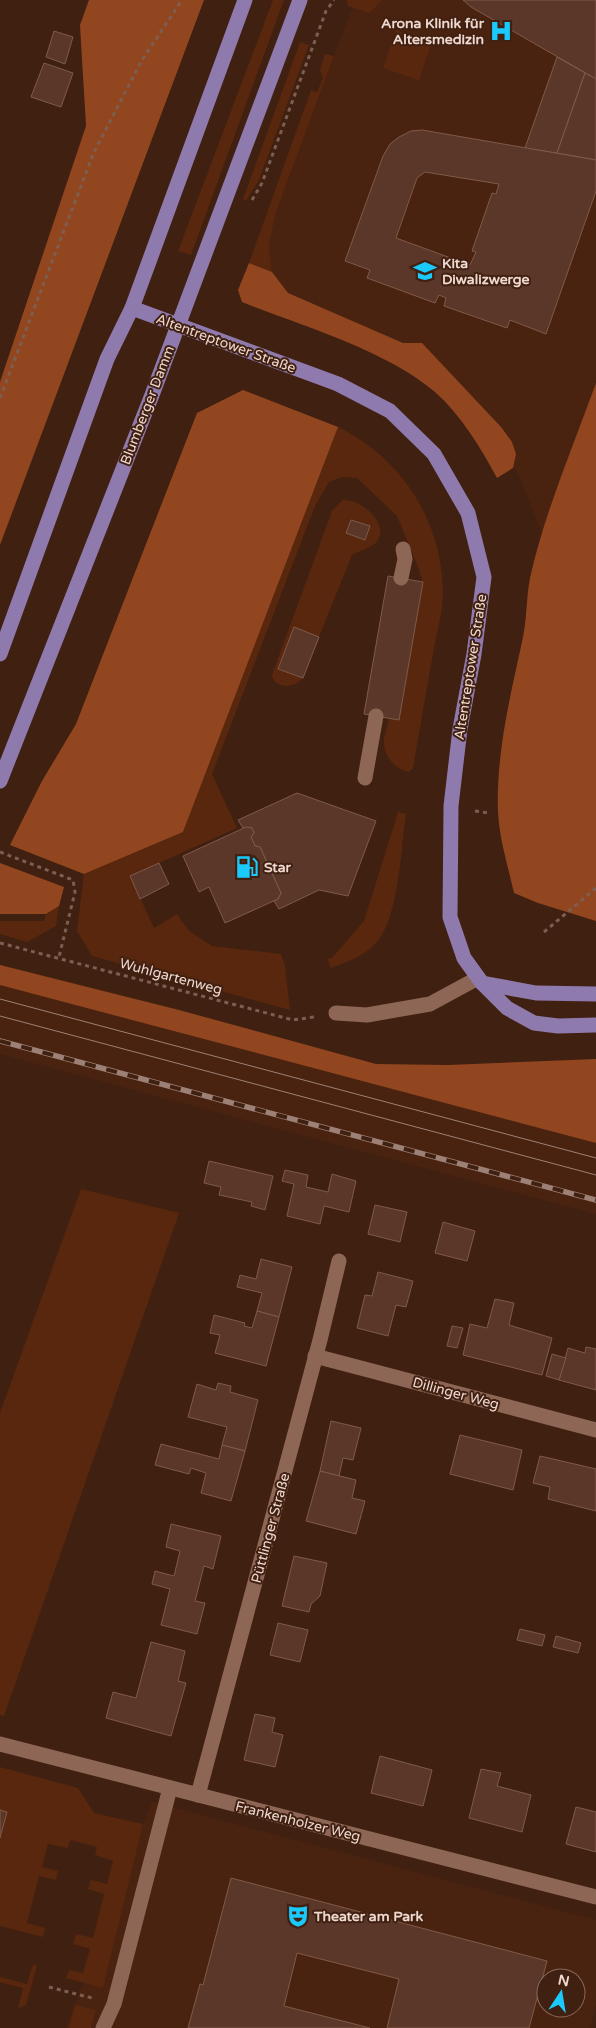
<svg xmlns="http://www.w3.org/2000/svg" width="596" height="2028" font-family="'Varela Round',sans-serif">
<style>
.built{fill:#4a2310;fill-rule:evenodd}
.green{fill:#58270d}
.forest{fill:#924620}
.building{fill:#5a3728;stroke:#805a49;fill-rule:evenodd}
.lines{fill:none;stroke-linecap:round;stroke-linejoin:round}
.path{stroke:#7c5f52;stroke-width:3;stroke-dasharray:4 4;stroke-linecap:butt}
.minor{stroke:#8d6655;stroke-width:15}
.major{stroke:#8e7aad;stroke-width:15}
.tram{stroke:#9d8176;stroke-width:1}
.rail-casing{stroke:#9d8176;stroke-width:5.5}
.rail{stroke:#402011;stroke-width:4;stroke-dasharray:11;stroke-linecap:butt}
.labels{text-anchor:middle;stroke-width:4;stroke-linejoin:round;paint-order:stroke}
.poi-label{font-size:14px;font-weight:bold;fill:#efd8cf;stroke:#402011;text-anchor:start}
.street-label{font-size:14px;fill:#efd8cf;stroke:#402011}
</style>
<rect width="100%" height="100%" fill="#402011"/>
<!-- built -->
<g class="built">
<path d="M355,0h241v382l-54,152 -22,-57 -33,-55 -199,-129 -16,-21 -3,-26 6,-31z"/>
<path d="M0,985l596,158v71l-596,-160z"/>
<path d="M152,1802l444,118v84l-6,24h-524zM546,1978h30v30h-30z"/>
</g>
<!-- green -->
<g class="green">
<path d="M273,0h11l-93,255 -13,-4z"/>
<path d="M347,0h35l-12,13 -22,-7z"/>
<path d="M396,30l36,12 -13,38 -36,-12z"/>
<path d="M300,42l9,3 -50,135 -13,21 -3,-2z"/>
<path d="M325,54l9,2 -59,159 -6,31 3,26 -23,-9 62,-173 6,2 6,-14 -3,-8z"/>
<path d="M338,427c65,32 105,95 105,168 0,17 -6,36 -9,53 -7,40 -14,80 -21,120l-4,4c-13,-2 -26,-16 -25,-31 0,-7 4,-16 5,-23l10,2 24,-138 -5,-15 -21,-51 -40,-38 -15,-1 -13,5 -14,24 -103,268 25,54 -107,48 24,52 23,-14 12,17 23,15 69,8 4,12 5,44 -198,-54 -15,-25 7,-57 99,-42z"/>
<path d="M343,500c16,-2 46,22 35,40 -5,8 -18,10 -26,15l-33,82 -25,-10 -16,42 25,9c-8,10 -28,12 -31,-3l60,-164z"/>
<path d="M398,812l8,2c-5,33 -7,107 -31,130 -13,13 -28,18 -44,24l-4,-9 5,-1 32,-37z"/>
<path d="M59,906l-3,20 -29,16 -27,-8v-13h44l2,-7z"/>
<path d="M81,1189l98,24 -175,503 -4,-1v-302z"/>
<path d="M0,1767l78,21 16,25 49,11 -40,164 -37,-10 3,-8 14,3 7,-24 -17,-5 3,-10 17,4 11,-44 -16,-5 3,-9 16,4 6,-23 -18,-6 2,-8 -27,-7 -2,8 -20,-4 -6,23 16,4 -2,9 -17,-4 -12,47 18,5 -2,9 -43,-11z"/>
<path d="M33,1964l4,2 -11,39 -8,3 5,-20 -23,-6v-5l27,7z"/>
<path d="M75,2005l21,5 -5,18h-22z"/>
</g>
<!-- forest -->
<g class="forest">
<path d="M89,0h115l-204,545v-163l86,-256 -6,-101z"/>
<path d="M249,263l23,9 16,21 115,50h19l79,84 11,15 4,12 -3,14 -16,10c-16,-30 -36,-63 -62,-86 -49,-42 -133,-66 -193,-90l-4,-12z"/>
<path d="M596,383v538l-58,-18 -24,-10c-6,-27 -15,-55 -16,-82 -2,-57 12,-114 24,-169 5,-21 4,-43 8,-64 15,-67 43,-131 66,-195z"/>
<path d="M243,390l95,37 -155,405 -99,42 -74,-29 32,-64 34,-57 121,-311z"/>
<path d="M0,863l64,24 -5,19 -13,8h-46z"/>
<path d="M0,965l179,45 197,54 72,1 148,-6v84l-596,-158z"/>
</g>
<!-- building -->
<g class="building">
<path d="M463,0h133v79l-125,-72z"/>
<path d="M54,31l19,6 -8,27 -19,-7z"/>
<path d="M557,57l28,16 -28,80 -32,-5z"/>
<path d="M44,63l29,10 -12,34 -30,-10z"/>
<path d="M585,73l11,6v81l-39,-7z"/>
<path d="M422,130l174,30v31l-50,143 -36,-14 -3,8 -63,-22 2,-8 -7,-3 -4,8 -68,-25 3,-8 -25,-9 38,-105 7,-12 9,-7 12,-6zM425,172l74,12 -3,10 -4,-1 -20,58 4,1 -6,13 -74,-27 21,-60z"/>
<path d="M351,520l19,6 -5,14 -19,-7z"/>
<path d="M388,576l35,6 -24,138 -35,-6z"/>
<path d="M294,627l25,10 -16,41 -25,-9z"/>
<path d="M297,793l79,28 -28,75 -29,-6 -40,19 -5,-8 4,-2 3,-6 -21,-46 -5,-1 -4,-9 3,-4 -2,-5h-9l-5,-8z"/>
<path d="M246,827l6,1 2,5 -3,4 4,9 5,1 21,46 -3,6 -53,24 -16,-36 -10,5 -16,-36z"/>
<path d="M159,863l10,21 -29,15 -10,-23z"/>
<path d="M209,1161l64,15 -8,34 -14,-4 1,-4 -33,-7 2,-8 -17,-4z"/>
<path d="M285,1170l23,5 -2,12 22,5 4,-18 24,7 -7,31 -25,-6 -4,18 -33,-8 7,-32 -12,-3z"/>
<path d="M375,1205l32,7 -7,30 -32,-8z"/>
<path d="M443,1222l32,9 -8,30 -32,-8z"/>
<path d="M261,1259l31,8 -13,50 -22,-6 5,-18 -25,-6 3,-12 16,4z"/>
<path d="M378,1272l35,9 -7,26 -10,-2 -8,31 -31,-8 8,-33 7,1z"/>
<path d="M495,1299l19,4 -5,22 43,13 -10,37 -79,-20 7,-31 17,4z"/>
<path d="M257,1311l22,6 -13,49 -51,-13 5,-18 -10,-2 4,-18 31,8 -1,3 8,2z"/>
<path d="M452,1326l11,2 -6,20 -10,-2z"/>
<path d="M586,1347l10,2v41l-37,-10 9,-32 17,5z"/>
<path d="M552,1354l14,4 -7,22 -13,-4z"/>
<path d="M218,1383l13,3 -1,6 28,8 -13,51 -23,-6 5,-18 -39,-10 9,-33 19,6z"/>
<path d="M331,1421l30,7 -8,32 -10,-2 -4,18 -19,-5z"/>
<path d="M460,1435l62,15 -9,40 -63,-16z"/>
<path d="M161,1444l58,15 3,-14 23,6 -14,50 -30,-8 5,-20 -15,-5 -2,6 -34,-9z"/>
<path d="M540,1456l56,13v42l-48,-12 2,-12 -17,-4z"/>
<path d="M320,1471l36,9 -4,18 13,3 -9,33 -50,-13z"/>
<path d="M171,1524l50,12 -8,33 -9,-3 -9,35 10,2 -8,31 -36,-9 9,-36 -18,-5 3,-13 19,5 6,-25 -14,-4z"/>
<path d="M294,1556l33,7 -7,33 -9,8 -2,8 -27,-6z"/>
<path d="M278,1623l30,7 -8,32 -30,-7z"/>
<path d="M520,1629l25,6 -3,11 -25,-6z"/>
<path d="M556,1636l25,7 -3,10 -25,-6z"/>
<path d="M151,1642l34,9 -7,30 8,2 -15,53 -65,-18 7,-26 23,6z"/>
<path d="M255,1714l20,4 -3,14 11,3 -8,32 -31,-7z"/>
<path d="M380,1756l52,14 -9,36 -52,-13z"/>
<path d="M481,1769l20,4 -4,13 34,9 -9,37 -53,-14z"/>
<path d="M576,1807l20,5v40l-30,-8z"/>
<path d="M0,1810l7,2 -7,26z"/>
<path d="M231,1878l316,83 -18,67h-142l12,-49 -102,-26 -13,53 86,22h-182l12,-44 3,1z"/>
</g>
<g class="lines">
<!-- path -->
<g class="path">
<path d="M252,200l10,-17 64,-172 8,-11"/>
<path d="M0,398l94,-246 48,-92 40,-60"/>
<path d="M475,811l14,2"/>
<path d="M0,852l73,28 2,12 -16,65"/>
<path d="M544,932l52,-44"/>
<path d="M0,943l293,77 21,-3"/>
<path d="M49,1987l43,11"/>
</g>
<!-- minor -->
<g class="minor">
<path d="M401,578l4,-19 -2,-10"/>
<path d="M365,778l11,-62"/>
<path d="M336,1013l31,2 63,-11 48,-26"/>
<path d="M315,1356l281,74"/>
<path d="M0,1744l596,153"/>
<path d="M198,1795l122,-455 19,-79"/>
<path d="M103,2028l11,-24 56,-216"/>
</g>
<!-- major -->
<g class="major">
<path d="M132,308l206,76 52,27 44,43 34,59 16,64 -10,77 -14,75 -9,77 -1,111 14,41 18,25 25,25 27,15 24,3 38,-1"/>
<path d="M0,654l107,-295 25,-51 113,-308"/>
<path d="M0,781l152,-386 148,-395"/>
<path d="M482,983l54,10 60,1"/>
</g>
<!-- tram -->
<g class="tram">
<path d="M0,999l596,159"/>
<path d="M0,1016l596,159"/>
</g>
<defs>
<path id="rail" d="M0,1041l596,159"/>
</defs>
<!-- rail casing -->
<use href="#rail" class="rail-casing"/>
<!-- rail -->
<use href="#rail" class="rail"/>
</g>
<!-- icons -->
<defs>
<symbol id="hospital-bare" viewBox="-9 -9 18 18"><path d="M-5-5h3v3.5h4V-5h3V5h-3V1.5h-4V5h-3Z" fill="#1acafc" stroke="#402011" stroke-width="2.5" paint-order="stroke"/></symbol>
<symbol id="school-bare" viewBox="-9 -9 18 18"><path d="M0-5L7-2L0 1L-7-2ZM-4 1L0 2.5L4 1V4Q0 6-4 4Z" fill="#1acafc" stroke="#402011" stroke-width="2.5" paint-order="stroke"/></symbol>
<symbol id="fuel-bare" viewBox="-9 -9 18 18"><path d="M-5.5-6h7V0h2V4h1.3V-2.5L3-4.5l.8-.8L6-3V5H2.5V1h-1V6h-7ZM-4.2-4.7v3.2H.2V-4.7Z" fill="#1acafc" stroke="#402011" stroke-width="2.5" paint-order="stroke"/></symbol>
<symbol id="theatre-bare" viewBox="-9 -9 18 18"><path d="M-5-5.5Q0-4 5-5.5V0Q5 5 0 6Q-5 5-5 0ZM-3.3-2.5H-1v1.5H-3.3ZM1-2.5H3.3v1.5H1ZM-2.8 1Q0 5.5 2.8 1Z" fill="#1acafc" stroke="#402011" stroke-width="2.5" paint-order="stroke"/></symbol>
</defs>
<g fill-rule="evenodd">
<use href="#hospital-bare" x="485" y="15" width="32" height="32"/>
<use href="#school-bare" x="409" y="255" width="32" height="32"/>
<use href="#fuel-bare" x="231" y="851" width="32" height="32"/>
<use href="#theatre-bare" x="282" y="1900" width="32" height="32"/>
</g>
<g class="labels">
<!-- poi labels -->
<g class="poi-label">
<text x="484" y="28" text-anchor="end">Arona Klinik für<tspan x="484" dy="16">Altersmedizin</tspan></text>
<text x="442" y="268">Kita<tspan x="442" dy="16">Diwalizwerge</tspan></text>
<text x="264" y="872">Star</text>
<text x="314" y="1921">Theater am Park</text>
</g>
<!-- street labels -->
<g class="street-label">
<text transform="translate(226 343) rotate(20)" y="5">Altentreptower Straße</text>
<text transform="translate(147 405) rotate(-69)" y="5">Blumberger Damm</text>
<text transform="translate(470 667) rotate(-81)" y="5">Altentreptower Straße</text>
<text transform="translate(171 976) rotate(15)" y="5">Wuhlgartenweg</text>
<text transform="translate(456 1393) rotate(15)" y="5">Dillinger Weg</text>
<text transform="translate(270 1528) rotate(-75)" y="5">Püttlinger Straße</text>
<text transform="translate(298 1821) rotate(14)" y="5">Frankenholzer Weg</text>
</g>
</g>
<!-- north arrow -->
<g transform="translate(561 1993) rotate(12)"><circle r="24" fill="#402011" stroke="#866a5d"/>
<path d="M0-4L9 19L0 12L-9 19Z" fill="#1acafc"/>
<text y="-8" font-size="14" font-weight="bold" text-anchor="middle" fill="#efd8cf">N</text>
</g>
</svg>
